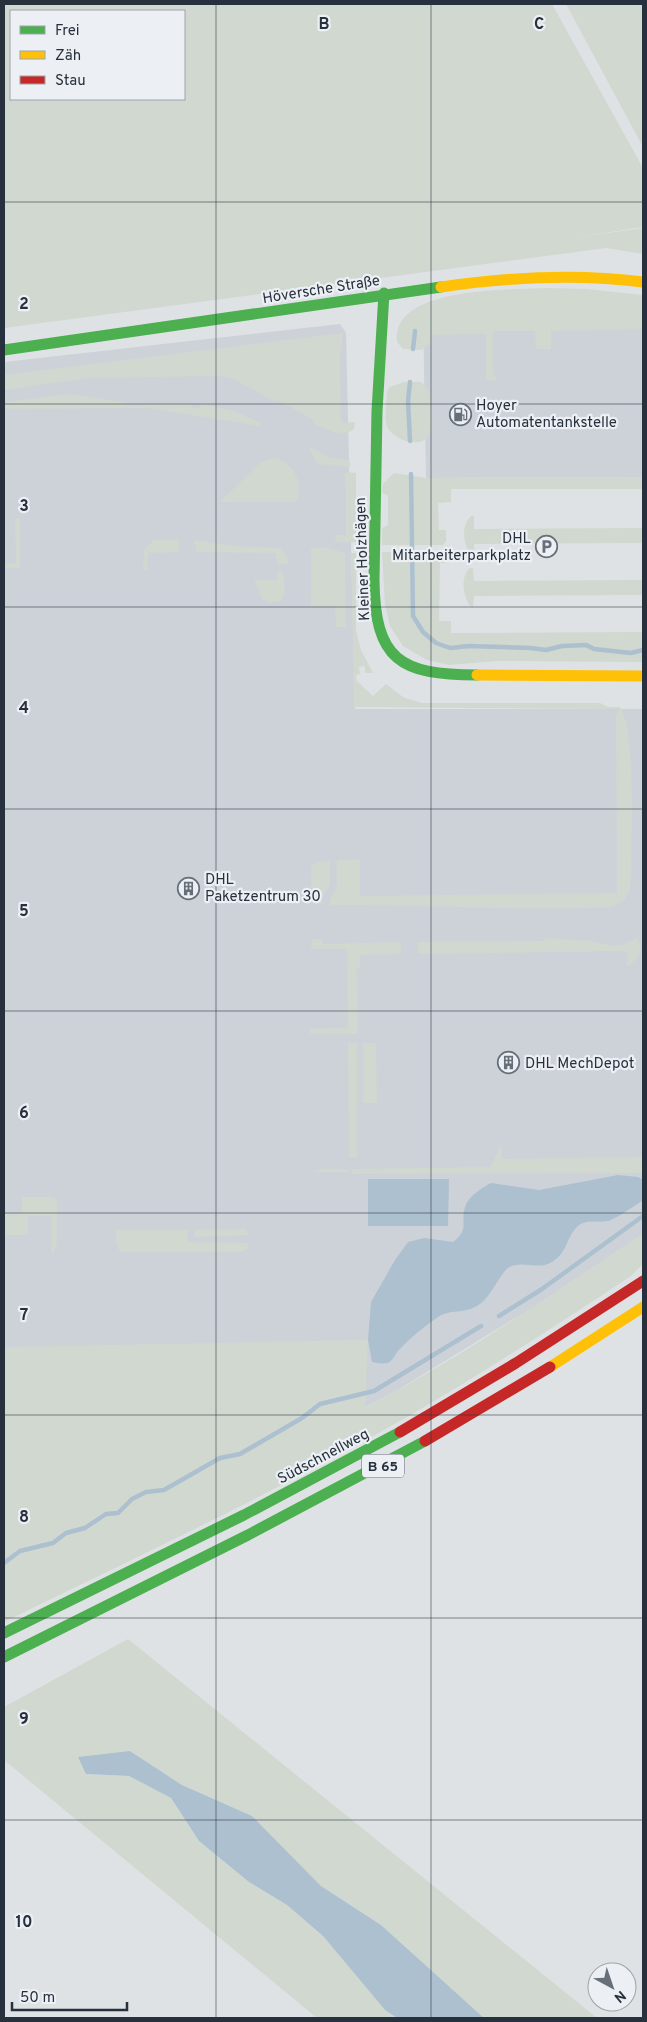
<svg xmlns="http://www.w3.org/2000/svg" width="647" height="2022" font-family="Overpass,sans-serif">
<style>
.built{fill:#cdd2d8}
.green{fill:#d0d8d0;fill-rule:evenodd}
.water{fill:#adc0cf}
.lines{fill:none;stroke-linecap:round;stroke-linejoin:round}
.stream{stroke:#adc0cf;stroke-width:4.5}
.fast{stroke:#4caf50;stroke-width:11}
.slow{stroke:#ffc107;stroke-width:11}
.jam{stroke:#c62828;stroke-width:11}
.grid{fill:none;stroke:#27313d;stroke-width:1;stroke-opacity:0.55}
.labels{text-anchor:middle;stroke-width:4.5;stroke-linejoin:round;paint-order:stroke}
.shield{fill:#ecf0f4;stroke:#626a74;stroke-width:1}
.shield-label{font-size:14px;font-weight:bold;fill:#27313d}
.street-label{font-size:15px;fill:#27313d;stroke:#ecf0f4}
.poi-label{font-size:15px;fill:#27313d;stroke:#ecf0f4;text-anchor:start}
.grid-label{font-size:16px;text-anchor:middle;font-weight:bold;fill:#27313d;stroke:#ecf0f4;stroke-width:4.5;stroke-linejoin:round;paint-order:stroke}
</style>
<rect width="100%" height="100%" fill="#dfe2e5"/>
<!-- built -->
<g class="built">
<path d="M643,311v166l-217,1 -3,-163z"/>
<path d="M340,324l6,9 9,376h288v525l-108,72 -139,85 -155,83 -237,108v-1220z"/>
</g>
<!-- green -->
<g class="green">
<path d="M4,4h548l91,164v59l-71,11 71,-10v26l-37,-6 -602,80zM11,11h173v88h-173z"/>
<path d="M566,4h77v143z"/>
<path d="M547,288l40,1 56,6v34l-92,2v18h-15l-1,-18h-42v44h4l-1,6 -10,-1v-46l-54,1 -1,8 -10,7 -18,-1 -6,-7c-6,-56 114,-52 150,-54z"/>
<path d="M343,333l-3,26 1,64 14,-1 -1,7c-13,10 -29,0 -41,-6l1,-3 -37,-20 -1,2 -42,-23 -14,-3 -132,2 -84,12v-15z"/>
<path d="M404,382h17l9,9c1,11 4,32 0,43 -8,16 -38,6 -43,-8 -3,-9 0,-25 0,-35l3,-4z"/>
<path d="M69,394l56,8 1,3 65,-1 1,4h7l1,-4 34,7 27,12 -1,3 -113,-18 -143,1v-7z"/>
<path d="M308,446l21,11 18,3 4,4 -2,3 -32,-3z"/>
<path d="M276,458c17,5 30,28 20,44h-76l41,-40z"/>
<path d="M345,472l11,1v69h-20l-1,-7h11z"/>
<path d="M394,473l32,5 217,-1v12h-192v13l-13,1 1,27h7v11l-3,4h-61v-17l6,-3v-29l-6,-4 1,-8z"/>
<path d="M471,516h3v13l169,-1v15l-169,1v11l-4,-1c-7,-11 -9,-29 1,-38z"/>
<path d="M15,518h5v50h-16v-4l12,-1z"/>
<path d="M154,540h25v12l-31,1 -1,17h-4l1,-21z"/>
<path d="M196,540l38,6 46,2 7,8 1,8h-11l-1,-11 -80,-1v-7h-3z"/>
<path d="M323,547l22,6 1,74h-10l-1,-21 -24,1v-59z"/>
<path d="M382,552h60l4,3v8h-6l-1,58h12v12l192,-1v30l-145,-1 -49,4 -22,-5 -24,-14 -13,-20 -5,-22z"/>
<path d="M351,553h5v78l5,19 12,23h-8v-7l-6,1 1,7 -4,1 1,6 16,15 13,-12 17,13 19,6h178l8,4h12c17,23 11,141 11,174 -1,13 -6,22 -20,26 -94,4 -188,-3 -282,-2l1,-6 7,-13v-26l23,-1v37l257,-3 -1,-176 3,-8 -265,-2z"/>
<path d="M470,568h3l1,13 169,-1v15l-169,1 -1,11 -3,-1c-7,-11 -10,-29 0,-38z"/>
<path d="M283,571l2,21 -4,9 -11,2 -8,-4 -8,-19h23v-8z"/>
<path d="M330,861v24l-8,12v7l-4,-1 -7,-6v-30l6,-5z"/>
<path d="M544,938l47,3 23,5 8,-1 15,-7 4,11 -4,9 -8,8h-2v-15l-209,3v-12l126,-1z"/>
<path d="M312,939h10l1,5 78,-2v12l-41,1v12h-3l1,67h-48v-5l38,-1 -1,-79h-36z"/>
<path d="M348,1043h9v114l-8,1z"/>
<path d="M363,1043h13l1,60h-14z"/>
<path d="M500,1146h2v13l141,-2v16l-291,1v-5l139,-2z"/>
<path d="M326,1168l22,2v2h-37z"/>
<path d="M22,1197h31l4,3v43l-3,9 -3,1v-37h-23v19h-24v-21h18z"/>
<path d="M246,1229l3,6 -54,2 -1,-7z"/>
<path d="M119,1230h68l1,12 61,1 -1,6 -6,3h-121c-6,-5 -6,-14 -5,-22z"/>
<path d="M643,1234v30l-12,12c-74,49 -148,97 -224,141 -131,75 -268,139 -403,205v-275l364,-7 -3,68c96,-51 187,-114 278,-174z"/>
<path d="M128,1639l469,379h-113l-103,-93 -60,-39 -69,-70 -70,-31 -52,-34 -44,23 43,2 42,22 28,43 50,41 38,23 36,31 62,74 12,8h-80l-313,-258v-53z"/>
</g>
<!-- water -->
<g class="water">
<path d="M618,1175l20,2 5,3v20c-7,5 -29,20 -35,21 -10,2 -21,-2 -30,5 -12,11 -10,26 -26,36 -14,9 -30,-3 -44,6 -9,7 -17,30 -31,38 -13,8 -27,3 -39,11 -14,10 -27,20 -38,32 -5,4 -6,12 -13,14 -4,1 -10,0 -15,-1l-4,-22 3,-38 24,-42 13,-18 16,-4 29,4c17,-13 7,-20 12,-35 3,-11 17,-19 26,-24l48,7z"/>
<path d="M368,1179h81l-1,47h-80z"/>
<path d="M130,1751l52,34 70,31 69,70 60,39 103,93h-87l-12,-8 -62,-74 -36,-31 -38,-23 -50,-41 -28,-43 -42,-22 -43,-2 -8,-17z"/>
</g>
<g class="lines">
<!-- stream -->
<g class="stream">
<path d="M413,349l2,-18"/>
<path d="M410,382l-2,19 2,40"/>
<path d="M411,474l2,142 10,16 13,11 14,5 19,-2 62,2 15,2 16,-4 24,-1 8,4 37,4 12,-3"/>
<path d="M499,1316l43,-27 101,-73"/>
<path d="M4,1563l16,-12 33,-8 13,-10 19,-5 21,-14 12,-1 14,-14 14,-7 18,-2 56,-32 20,-4 62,-36 18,-14 54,-13 107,-65"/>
</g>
<!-- fast -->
<g class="fast">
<path d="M384,293l-7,118 -3,169c1,80 26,95 103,95"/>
<path d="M4,350l437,-63"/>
<path d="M4,1633l240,-118 156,-83"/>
<path d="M4,1657l244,-122 177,-94"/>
</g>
<!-- slow -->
<g class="slow">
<path d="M441,287c68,-10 134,-14 202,-5"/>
<path d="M477,675l166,1"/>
<path d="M550,1367l93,-60"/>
</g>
<!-- jam -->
<g class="jam">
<path d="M400,1432l116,-69 127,-82"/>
<path d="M425,1441l125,-74"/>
</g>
</g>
<!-- grid -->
<path class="grid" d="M216,4v2014M431,4v2014M4,202h639M4,404h639M4,607h639M4,809h639M4,1011h639M4,1213h639M4,1415h639M4,1618h639M4,1820h639"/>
<!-- icons -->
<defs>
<symbol id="fuel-ring" viewBox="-11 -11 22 22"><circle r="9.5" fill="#ecf0f4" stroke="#676f78" stroke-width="1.5"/><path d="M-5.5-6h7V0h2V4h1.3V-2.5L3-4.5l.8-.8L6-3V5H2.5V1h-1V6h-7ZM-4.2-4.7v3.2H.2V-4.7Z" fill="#676f78"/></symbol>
<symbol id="parking-ring" viewBox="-11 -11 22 22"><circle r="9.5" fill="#ecf0f4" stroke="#676f78" stroke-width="1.5"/><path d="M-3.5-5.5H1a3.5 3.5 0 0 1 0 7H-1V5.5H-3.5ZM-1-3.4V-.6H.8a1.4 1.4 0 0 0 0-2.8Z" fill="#676f78"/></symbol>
<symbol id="building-ring" viewBox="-11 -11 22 22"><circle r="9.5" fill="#ecf0f4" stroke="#676f78" stroke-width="1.5"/><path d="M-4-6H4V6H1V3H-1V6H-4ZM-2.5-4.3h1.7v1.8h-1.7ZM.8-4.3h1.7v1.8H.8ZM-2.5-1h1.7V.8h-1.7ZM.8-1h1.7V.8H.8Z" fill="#676f78"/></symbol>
</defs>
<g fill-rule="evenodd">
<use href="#fuel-ring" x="448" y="402" width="25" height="25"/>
<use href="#parking-ring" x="534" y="534" width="25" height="25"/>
<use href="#building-ring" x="176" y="876" width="25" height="25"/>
<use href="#building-ring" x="496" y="1050" width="25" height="25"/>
</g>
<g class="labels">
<!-- shield labels -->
<rect class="shield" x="362" y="1454.5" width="42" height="23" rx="4"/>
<g class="shield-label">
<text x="383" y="1471">B 65</text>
</g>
<!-- street labels -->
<g class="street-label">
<text transform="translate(321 289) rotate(-9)" y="5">Höversche Straße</text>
<text transform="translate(362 559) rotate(-92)" y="5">Kleiner Holzhägen</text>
<text transform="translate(323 1456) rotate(-28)" y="5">Südschnellweg</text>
</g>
<!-- poi labels -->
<g class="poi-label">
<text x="476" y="410">Hoyer<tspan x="476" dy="17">Automatentankstelle</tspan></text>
<text x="531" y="543" text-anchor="end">DHL<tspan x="531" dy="17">Mitarbeiterparkplatz</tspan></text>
<text x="205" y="884">DHL<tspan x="205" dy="17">Paketzentrum 30</tspan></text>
<text x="525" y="1068">DHL MechDepot</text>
</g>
</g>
<g class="grid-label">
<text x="324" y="29">B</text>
<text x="539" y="29">C</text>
<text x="24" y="309">2</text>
<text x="24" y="511">3</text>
<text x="24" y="713">4</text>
<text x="24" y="916">5</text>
<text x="24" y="1118">6</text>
<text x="24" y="1320">7</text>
<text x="24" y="1522">8</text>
<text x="24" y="1724">9</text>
<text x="24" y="1927">10</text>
</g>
<!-- border -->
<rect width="647" height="2022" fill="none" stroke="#27313d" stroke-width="10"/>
<!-- legend -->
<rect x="10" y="10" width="175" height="90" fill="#ecf0f4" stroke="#9da4ab"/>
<rect x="20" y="26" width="25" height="8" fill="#4caf50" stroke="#9da4ab"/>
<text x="55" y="35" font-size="15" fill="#27313d">Frei</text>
<rect x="20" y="51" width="25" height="8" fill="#ffc107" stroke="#9da4ab"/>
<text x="55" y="60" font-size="15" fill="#27313d">Zäh</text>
<rect x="20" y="76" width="25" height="8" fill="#c62828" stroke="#9da4ab"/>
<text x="55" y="85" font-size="15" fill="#27313d">Stau</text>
<!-- north arrow -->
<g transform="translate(612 1987) rotate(140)"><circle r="24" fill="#ecf0f4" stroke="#9da4ab"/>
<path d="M0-4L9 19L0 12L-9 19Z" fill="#676f78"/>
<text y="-8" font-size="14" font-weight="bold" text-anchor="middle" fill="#27313d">N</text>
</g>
<!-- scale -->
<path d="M12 2002v8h115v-8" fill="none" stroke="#27313d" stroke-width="2.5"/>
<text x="20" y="2002" font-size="15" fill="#27313d" stroke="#ecf0f4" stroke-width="4" paint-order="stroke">50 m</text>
</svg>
